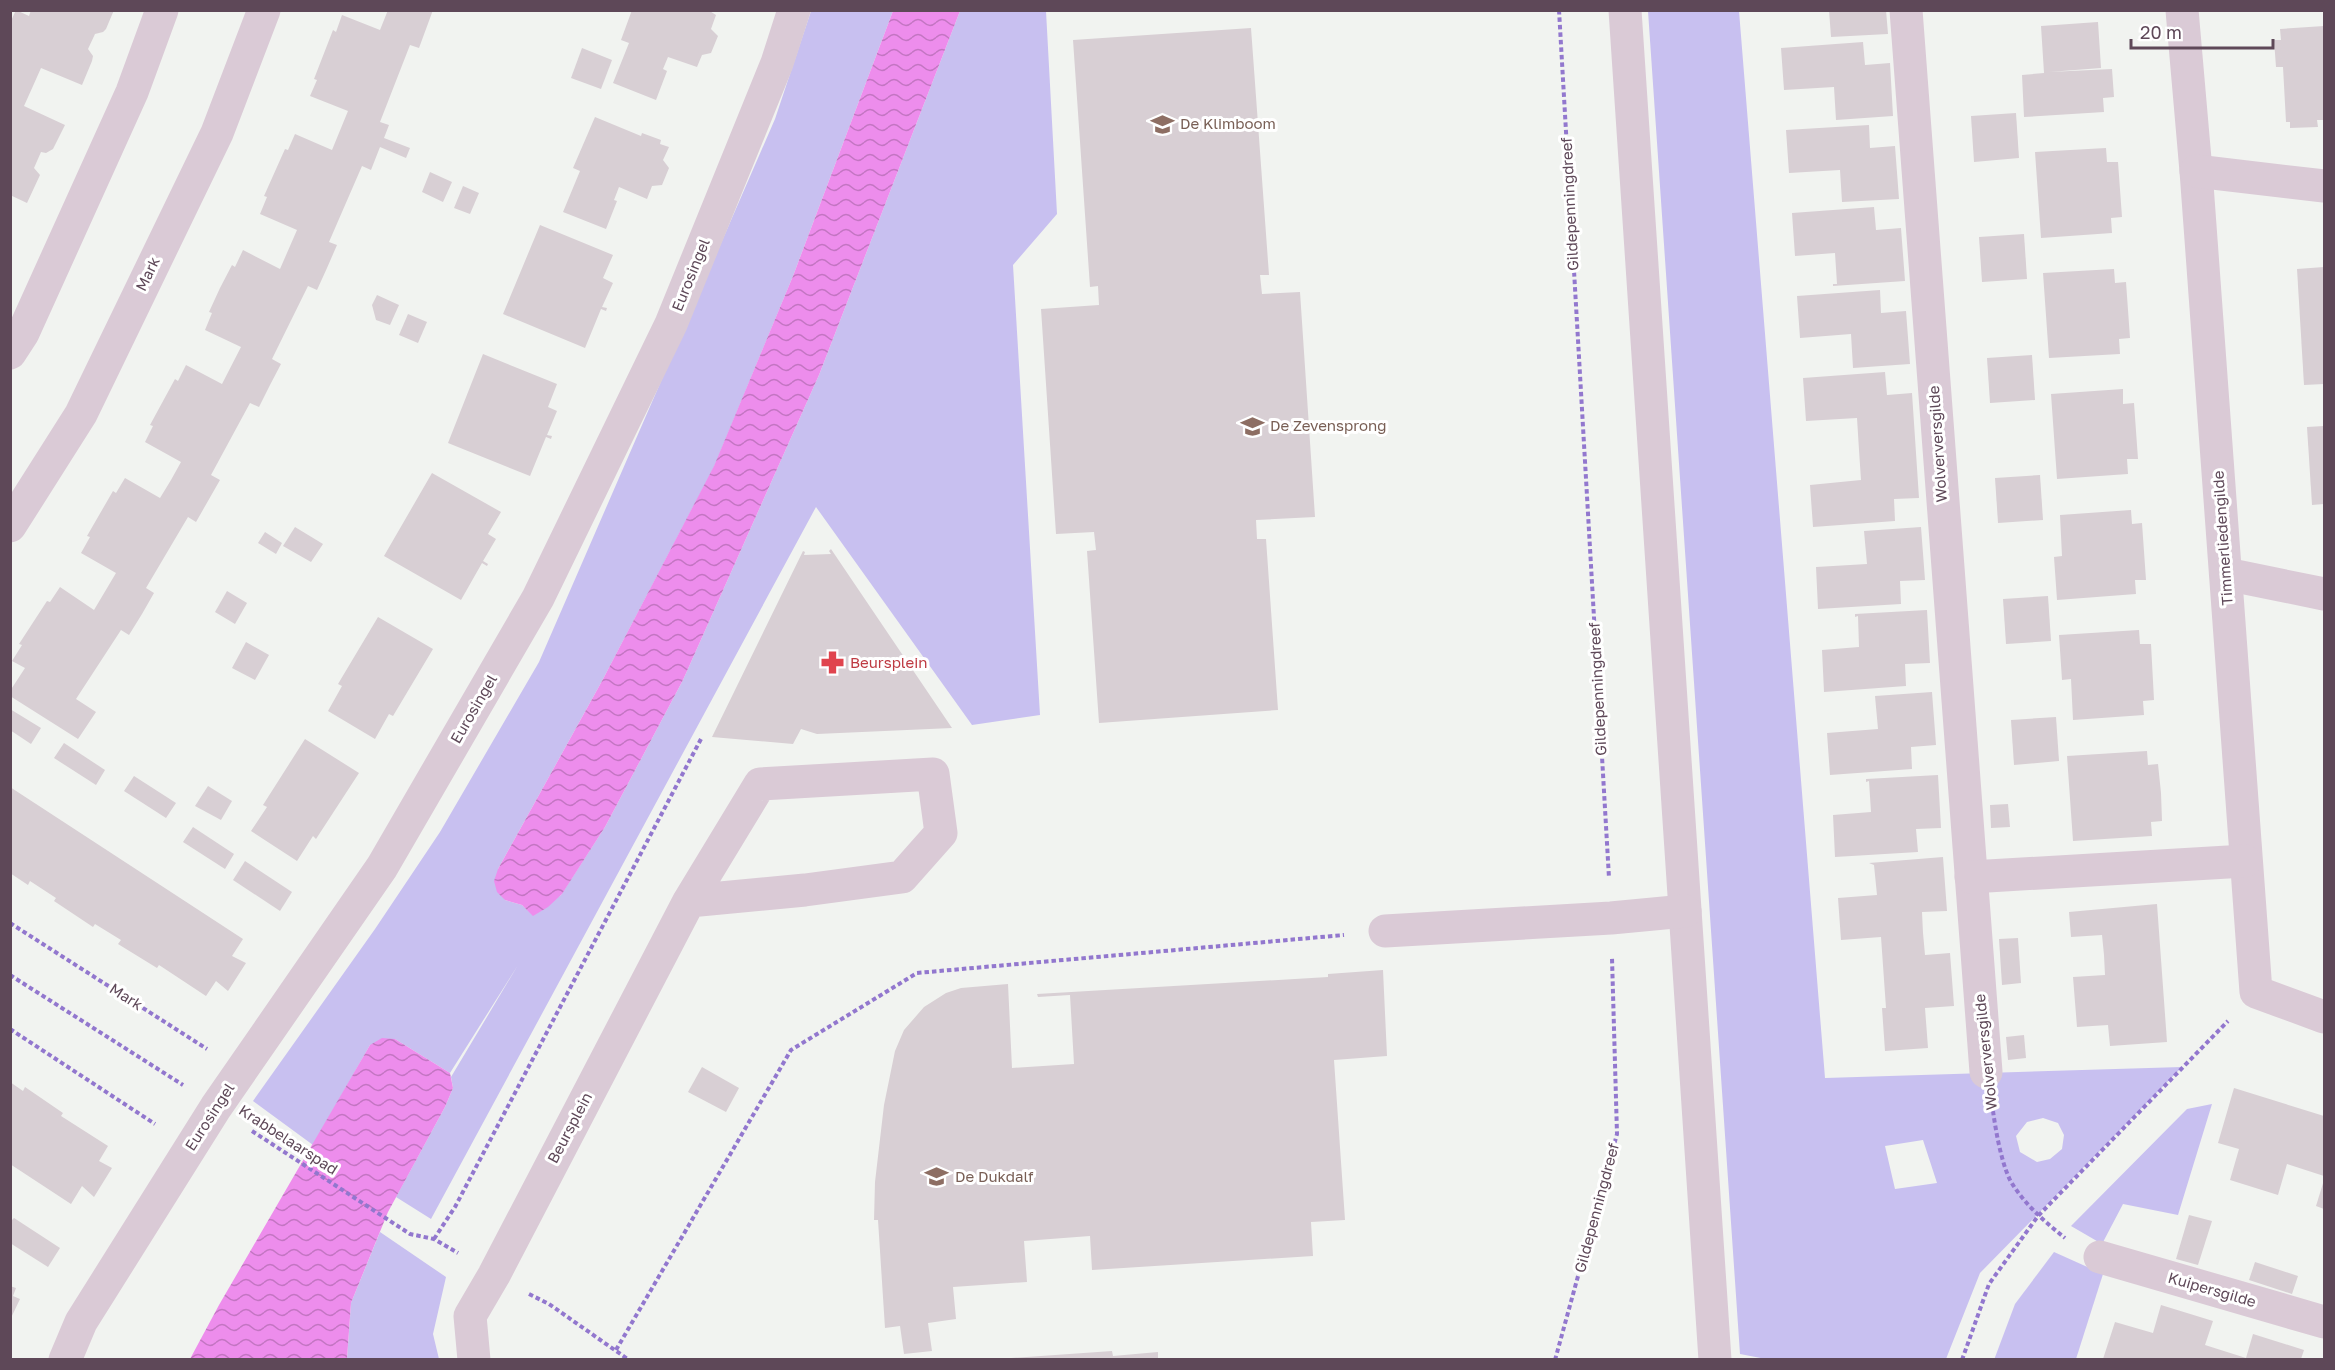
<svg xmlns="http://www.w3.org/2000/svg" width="2335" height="1370" font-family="'Golos Text',sans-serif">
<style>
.green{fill:#c8c0f0;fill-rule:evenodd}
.water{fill:url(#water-waves)}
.building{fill:#d8cfd4}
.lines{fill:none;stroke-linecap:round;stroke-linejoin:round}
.path{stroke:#9277ce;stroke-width:4;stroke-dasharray:4.5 3;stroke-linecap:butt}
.minor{stroke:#dacad6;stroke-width:33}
.labels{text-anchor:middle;stroke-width:6;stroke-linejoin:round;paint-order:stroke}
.education-label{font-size:15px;fill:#785e54;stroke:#fff;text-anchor:start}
.street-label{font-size:15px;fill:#5e4858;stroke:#fff}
.health-label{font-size:15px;fill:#be3a42;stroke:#fff;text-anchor:start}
</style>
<defs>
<pattern id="water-waves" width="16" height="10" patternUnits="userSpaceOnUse" patternTransform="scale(1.5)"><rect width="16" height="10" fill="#ed8dec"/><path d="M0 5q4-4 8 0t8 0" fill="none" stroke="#c375c2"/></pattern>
</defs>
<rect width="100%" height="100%" fill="#f1f3f0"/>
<!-- green -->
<g class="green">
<path d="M811,11h82l-100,265 -79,191 -112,214 -104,188 7,31 17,5 11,10 28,-20 44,-68 78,-147 136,-305 141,-364h86l11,203 -44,51 27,450 -68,10 -156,-218 -385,712 -35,-22 49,-90 8,-19 -2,-11 67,-112 -68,108 -55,-34 -25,6 -57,100 -60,-44 122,-172 65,-97 99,-170 236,-543z"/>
<path d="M1648,11h91l86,1067 357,-11 -202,206 -34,86 -175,1 -31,-6zM2043,1118l15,5 6,12 -2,14 -12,10 -13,3 -17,-10 -4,-16 11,-14zM1923,1140l14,43 -42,6 -10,-43z"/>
<path d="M2212,1104l-34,111 -55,-11 -21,40 -31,-18 116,-117z"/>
<path d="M380,1232l66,45 -13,57 6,25 -92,1 4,-57z"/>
<path d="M2054,1252l49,22 -27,85 -82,1 21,-56z"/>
</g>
<!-- water -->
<g class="water">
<path d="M893,11h67l-141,364 -136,305 -78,147 -43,67 -14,13 -15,9 -11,-11 -17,-5 -8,-8 -3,-11 4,-12 104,-188 112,-215 79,-190z"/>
<path d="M382,1038l13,1 55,34 3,15 -8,19 -57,105 -37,91 -4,56h-157l29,-54 151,-260z"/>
</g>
<!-- building -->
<g class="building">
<path d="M16,10l13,6 2,-6h83l-8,19 -3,3 -8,2 -7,15 5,7 -1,5 -10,24 -41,-17 -8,18 -9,20 41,19 -12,24 -7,4 -5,-1 -7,16 6,7 -13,28 -17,-8v-172z"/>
<path d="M388,10h45l-14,38 -9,-3 -30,77 9,3 -5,13 26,10 -4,10 -26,-11 -9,23 -9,-4 -33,76 8,3 -10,23 -10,22 -9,-4 -36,73 9,5 -11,21 -11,22 -9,-4 -39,72 9,5 -24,42 -8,-5 -42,71 8,5 -12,21 -13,21 -8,-5 -45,69 20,13 -18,27 -68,-43v-5l15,-23 -13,-7 10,-16 -3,-1 28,-43 3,1 10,-15 34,23 22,-37 -35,-20 9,-16 -3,-1 26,-45 3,2 9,-15 35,20 11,-18 10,-18 -36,-20 8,-16 -3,-1 25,-46 3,2 8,-16 36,19 19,-37 -36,-17 7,-17 -3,-1 11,-24 12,-23 3,2 8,-17 37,19 17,-39 -37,-16 7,-17 -3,-1 21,-47 3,1 7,-16 37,16 16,-39 -38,-15 7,-16 -3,-1 19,-49 3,2 6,-17 38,15z"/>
<path d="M632,10h76l8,5 -5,14 7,7 -7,17 -9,2 -5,12 -29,-10 -5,12 4,2 -11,29 -43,-17 16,-40 -8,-3z"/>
<path d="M1829,10h57l2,24 -57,3z"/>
<path d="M2098,22l3,46 -52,4 63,-3 2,28 -11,1 1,14 -80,5 -2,-42 22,-2 -3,-47z"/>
<path d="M2324,26v94h-7l1,7 -28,1v-6h-4l-3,-55h-7l-2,-27h7l-1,-11z"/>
<path d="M1251,28l18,247h-9l2,19 38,-2 15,225 -59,3 1,19h9l12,171 -179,13 -12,-172 9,-1 -2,-18 -38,2 -15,-225 58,-4 -1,-19 -8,1 -17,-247z"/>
<path d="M1863,42l2,23 25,-2 3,53 -57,4 -2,-33 -50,3 -3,-42z"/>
<path d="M582,48l30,12 -11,29 -30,-11z"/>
<path d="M2016,113l3,45 -45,4 -3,-46z"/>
<path d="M595,117l46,19 1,-3 19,7 -1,4 9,3 -6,13 6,8 -7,17 -10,1 -5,13 -28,-12 -5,13 3,1 -11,28 -43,-17 17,-41 -7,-3z"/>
<path d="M1869,125l1,23 25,-2 4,53 -57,3 -2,-32 -51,3 -3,-43z"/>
<path d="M2106,148l1,14h11l4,55 -11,1 1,15 -71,5 -6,-86z"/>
<path d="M430,172l22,10 -9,20 -21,-10z"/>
<path d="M463,186l16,7 -9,21 -16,-6z"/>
<path d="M1874,207l2,23 25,-2 4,53 -72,5v-2h4l-2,-31 -40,3 -3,-43z"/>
<path d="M540,225l73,30 -10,23 10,5 -11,24 5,1 -1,3 -5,-2 -16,39 -82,-34z"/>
<path d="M2024,234l3,45 -45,3 -3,-45z"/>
<path d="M2324,267v117l-20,1 -7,-116z"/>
<path d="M2114,269l1,14 11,-1 4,56 -11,1 1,15 -71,4 -6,-85z"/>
<path d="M1880,290l1,23 25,-2 4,53 -57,4 -2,-34 -51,4 -3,-42z"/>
<path d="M377,295l22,10 -9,20 -14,-5 -4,-15z"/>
<path d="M408,314l19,8 -9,21 -19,-8z"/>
<path d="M483,354l74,30 -9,23 9,4 -10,24 5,1 -1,3 -5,-2 -16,39 -82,-33z"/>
<path d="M2032,355l3,45 -45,3 -3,-45z"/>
<path d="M1885,372l2,23 25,-2 7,105 -25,1 1,22 -82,6 -3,-42 51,-5 -2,-30 -2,-32 -51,3 -3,-43z"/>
<path d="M2123,389v15l11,-1 4,56h-11l1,15 -71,5 -6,-85z"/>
<path d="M2324,426v78l-12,1 -5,-78z"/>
<path d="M432,473l69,39 -13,22 8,5 -13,22 5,3 -1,2 -5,-3 -21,37 -77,-44z"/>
<path d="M2040,475l3,45 -45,3 -3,-45z"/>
<path d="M2131,510l1,14 10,-1 4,57h-11l1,14 -79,6 -3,-43 8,-1 -2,-41z"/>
<path d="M295,527l28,17 -12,18 -28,-16z"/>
<path d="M1921,527l4,53 -25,1 1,23 -83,5 -2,-42 51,-3 -3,-33z"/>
<path d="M265,532l17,11 -6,11 -18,-11z"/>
<path d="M831,549l121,179 -135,6 -16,-5 -8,15 -81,-7 91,-186 2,1 -1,3 27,-1 -2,-3z"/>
<path d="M227,591l20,12 -12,21 -20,-12z"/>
<path d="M2048,596l3,45 -45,3 -3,-45z"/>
<path d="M1927,610l3,53 -25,1 1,22 -82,6 -2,-42 37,-3 -1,-31 -3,1v-3z"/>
<path d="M378,617l55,32 -40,67 -4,-2 -14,25 -47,-28 14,-25 -4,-2z"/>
<path d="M2139,630l1,14h11l3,56 -11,1 1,14 -71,5 -2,-41 -9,1 -3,-45z"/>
<path d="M246,642l23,13 -14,25 -23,-12z"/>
<path d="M1932,692l4,53 -25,2 1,22 -82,6 -3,-42 51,-4 -3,-33z"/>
<path d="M10,709l31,19 -10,16 -21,-14z"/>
<path d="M2056,717l3,44 -45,4 -3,-45z"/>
<path d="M305,739l54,34 -43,66 -3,-3 -16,25 -46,-30 16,-24 -4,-2z"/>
<path d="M64,743l41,27 -9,15 -42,-27z"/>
<path d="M2147,751l1,14 10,-1 3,29 1,28 -11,1 1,14 -79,5 -6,-85z"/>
<path d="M1938,775l3,53 -25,1 2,23 -83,5 -2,-42 38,-3 -2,-31 -3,1v-3z"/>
<path d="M134,776l42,27 -10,15 -42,-27z"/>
<path d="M208,786l24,15 -11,19 -26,-14z"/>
<path d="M10,787l233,152 -11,17 14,7 -18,28 -12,-10 -10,15 -47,-31 -2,3 -39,-24 3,-4 -26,-16 -2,3 -39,-26 2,-3 -26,-17 -2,4 -18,-12z"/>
<path d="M2008,804l2,23 -19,1 -1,-23z"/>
<path d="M193,827l41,27 -9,15 -42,-27z"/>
<path d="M1943,857l4,54 -25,1 1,21 2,22 25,-2 4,53 -29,2 3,40 -43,3 -3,-43h4l-5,-71 -40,3 -3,-42 39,-3 -3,-30 -5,-2z"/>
<path d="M245,861l47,31 -12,19 -47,-31z"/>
<path d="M2157,904l10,138 -57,4 -2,-21 -31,2 -4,-50 32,-2 -1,-20 -2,-20 -31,2 -2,-25z"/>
<path d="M2018,938l3,45 -19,2 -3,-46z"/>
<path d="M1383,970l4,86 -53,4 11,160 -34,2 2,34 -221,14 -2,-34 -66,5 3,41 -74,5 3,32 -28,4 4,28 -28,3 -4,-28 -15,2 -7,-108h-4l1,-38 9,-77 11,-54 9,-21 20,-23 22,-14 15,-5 47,-4 4,84 62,-4 -4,-69 -32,2 -1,-3 291,-17v-3z"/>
<path d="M2024,1035l2,23 -18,2 -2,-23z"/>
<path d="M702,1067l37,21 -13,24 -38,-20z"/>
<path d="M10,1082l13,9 2,-4 38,26 -2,3 47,30 -9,15 13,7 -18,29 -12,-11 -11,18 -61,-40z"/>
<path d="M2234,1088l90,28v60l-37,-12 -9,31 -48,-15 9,-31 -21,-6z"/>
<path d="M2324,1180v29l-8,-3z"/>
<path d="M2189,1215l23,6 -14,44 -22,-6z"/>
<path d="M14,1218l46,30 -12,19 -38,-24v-21z"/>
<path d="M2255,1262l43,14 -6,18 -43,-14z"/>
<path d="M10,1286l6,2 -3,8 7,3 -10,21z"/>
<path d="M2161,1305l52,16 -8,24 41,13 7,-24 51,16 -3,9h-198l12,-37 38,11z"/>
<path d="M1112,1351l1,5 45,-4v7h-147v-1z"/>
</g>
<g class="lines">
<!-- path -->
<g class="path">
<path d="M1559,10l50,868"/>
<path d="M10,923l197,126"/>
<path d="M10,975l173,110"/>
<path d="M10,1029l145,95"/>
<path d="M1993,1111c3,21 8,50 17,69 13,23 35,42 55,58"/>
<path d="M252,1131l158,103 24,5 24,14"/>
<path d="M434,1239l21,-32 247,-470"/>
<path d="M529,1294l20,10 80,56"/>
<path d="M616,1350l175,-300 126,-77 427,-38"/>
<path d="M1555,1360l62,-226 -5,-176"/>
<path d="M1962,1360l27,-76 49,-68 190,-195"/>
</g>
<!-- minor -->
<g class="minor">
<path d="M1625,10l90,1350"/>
<path d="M1906,10l80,1062"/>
<path d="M2182,10l14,161 60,821 68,25"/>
<path d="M2196,171l128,15"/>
<path d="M10,353l13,-20 109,-241 30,-82"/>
<path d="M10,526l71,-112 136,-281 47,-123"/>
<path d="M2226,574l98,20"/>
<path d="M1971,877l274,-16"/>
<path d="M1385,931l226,-13 74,-7"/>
<path d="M2100,1257l224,65"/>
<path d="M65,1360l16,-38 135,-215 166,-240 156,-269 133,-274 106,-261 17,-53"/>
<path d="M474,1360l-4,-44 24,-41 195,-374 71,-117 173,-10 8,59 -39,44 -97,13 -116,11"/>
</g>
</g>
<!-- icons -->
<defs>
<symbol id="school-bare" viewBox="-9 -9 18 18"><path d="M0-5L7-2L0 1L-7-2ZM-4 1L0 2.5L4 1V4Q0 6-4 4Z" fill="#8d6e63" stroke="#fff" stroke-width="2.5" paint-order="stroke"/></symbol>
<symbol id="pharmacy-bare" viewBox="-9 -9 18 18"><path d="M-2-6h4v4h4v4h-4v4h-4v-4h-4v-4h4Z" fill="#e0444e" stroke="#fff" stroke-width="2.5" paint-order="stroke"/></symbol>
</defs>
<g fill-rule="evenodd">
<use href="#school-bare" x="1146" y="108" width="33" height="33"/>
<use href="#school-bare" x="1236" y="410" width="33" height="33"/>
<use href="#pharmacy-bare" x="816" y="646" width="33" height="33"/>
<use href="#school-bare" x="920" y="1160" width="33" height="33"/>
</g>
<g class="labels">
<!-- education labels -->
<g class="education-label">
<text x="1180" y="129">De Klimboom</text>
<text x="1270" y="431">De Zevensprong</text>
<text x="955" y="1182">De Dukdalf</text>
</g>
<!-- street labels -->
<g class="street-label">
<text transform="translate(1570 204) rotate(-93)" y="5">Gildepenningdreef</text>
<text transform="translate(148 274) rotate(-64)" y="5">Mark</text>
<text transform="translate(691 275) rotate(-68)" y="5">Eurosingel</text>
<text transform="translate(1938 444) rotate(-94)" y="5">Wolverversgilde</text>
<text transform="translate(2223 538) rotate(-94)" y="5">Timmerliedengilde</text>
<text transform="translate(1598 689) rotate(-93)" y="5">Gildepenningdreef</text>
<text transform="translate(474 709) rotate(-60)" y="5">Eurosingel</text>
<text transform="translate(126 997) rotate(33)" y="5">Mark</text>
<text transform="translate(1986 1052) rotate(-96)" y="5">Wolverversgilde</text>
<text transform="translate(210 1117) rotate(-57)" y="5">Eurosingel</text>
<text transform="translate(570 1128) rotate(-62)" y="5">Beursplein</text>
<text transform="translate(288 1140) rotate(33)" y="5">Krabbelaarspad</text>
<text transform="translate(1597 1208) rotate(-75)" y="5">Gildepenningdreef</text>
<text transform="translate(2212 1290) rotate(16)" y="5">Kuipersgilde</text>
</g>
<!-- health labels -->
<g class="health-label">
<text x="850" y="668">Beursplein</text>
</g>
</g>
<!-- border -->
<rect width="2335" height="1370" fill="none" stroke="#5e4858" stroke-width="24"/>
<!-- scale -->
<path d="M2131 39v9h142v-9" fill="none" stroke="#5e4858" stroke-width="3"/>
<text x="2140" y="39" font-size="18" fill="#5e4858" stroke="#ffffff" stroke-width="4.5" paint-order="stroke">20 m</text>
</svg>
